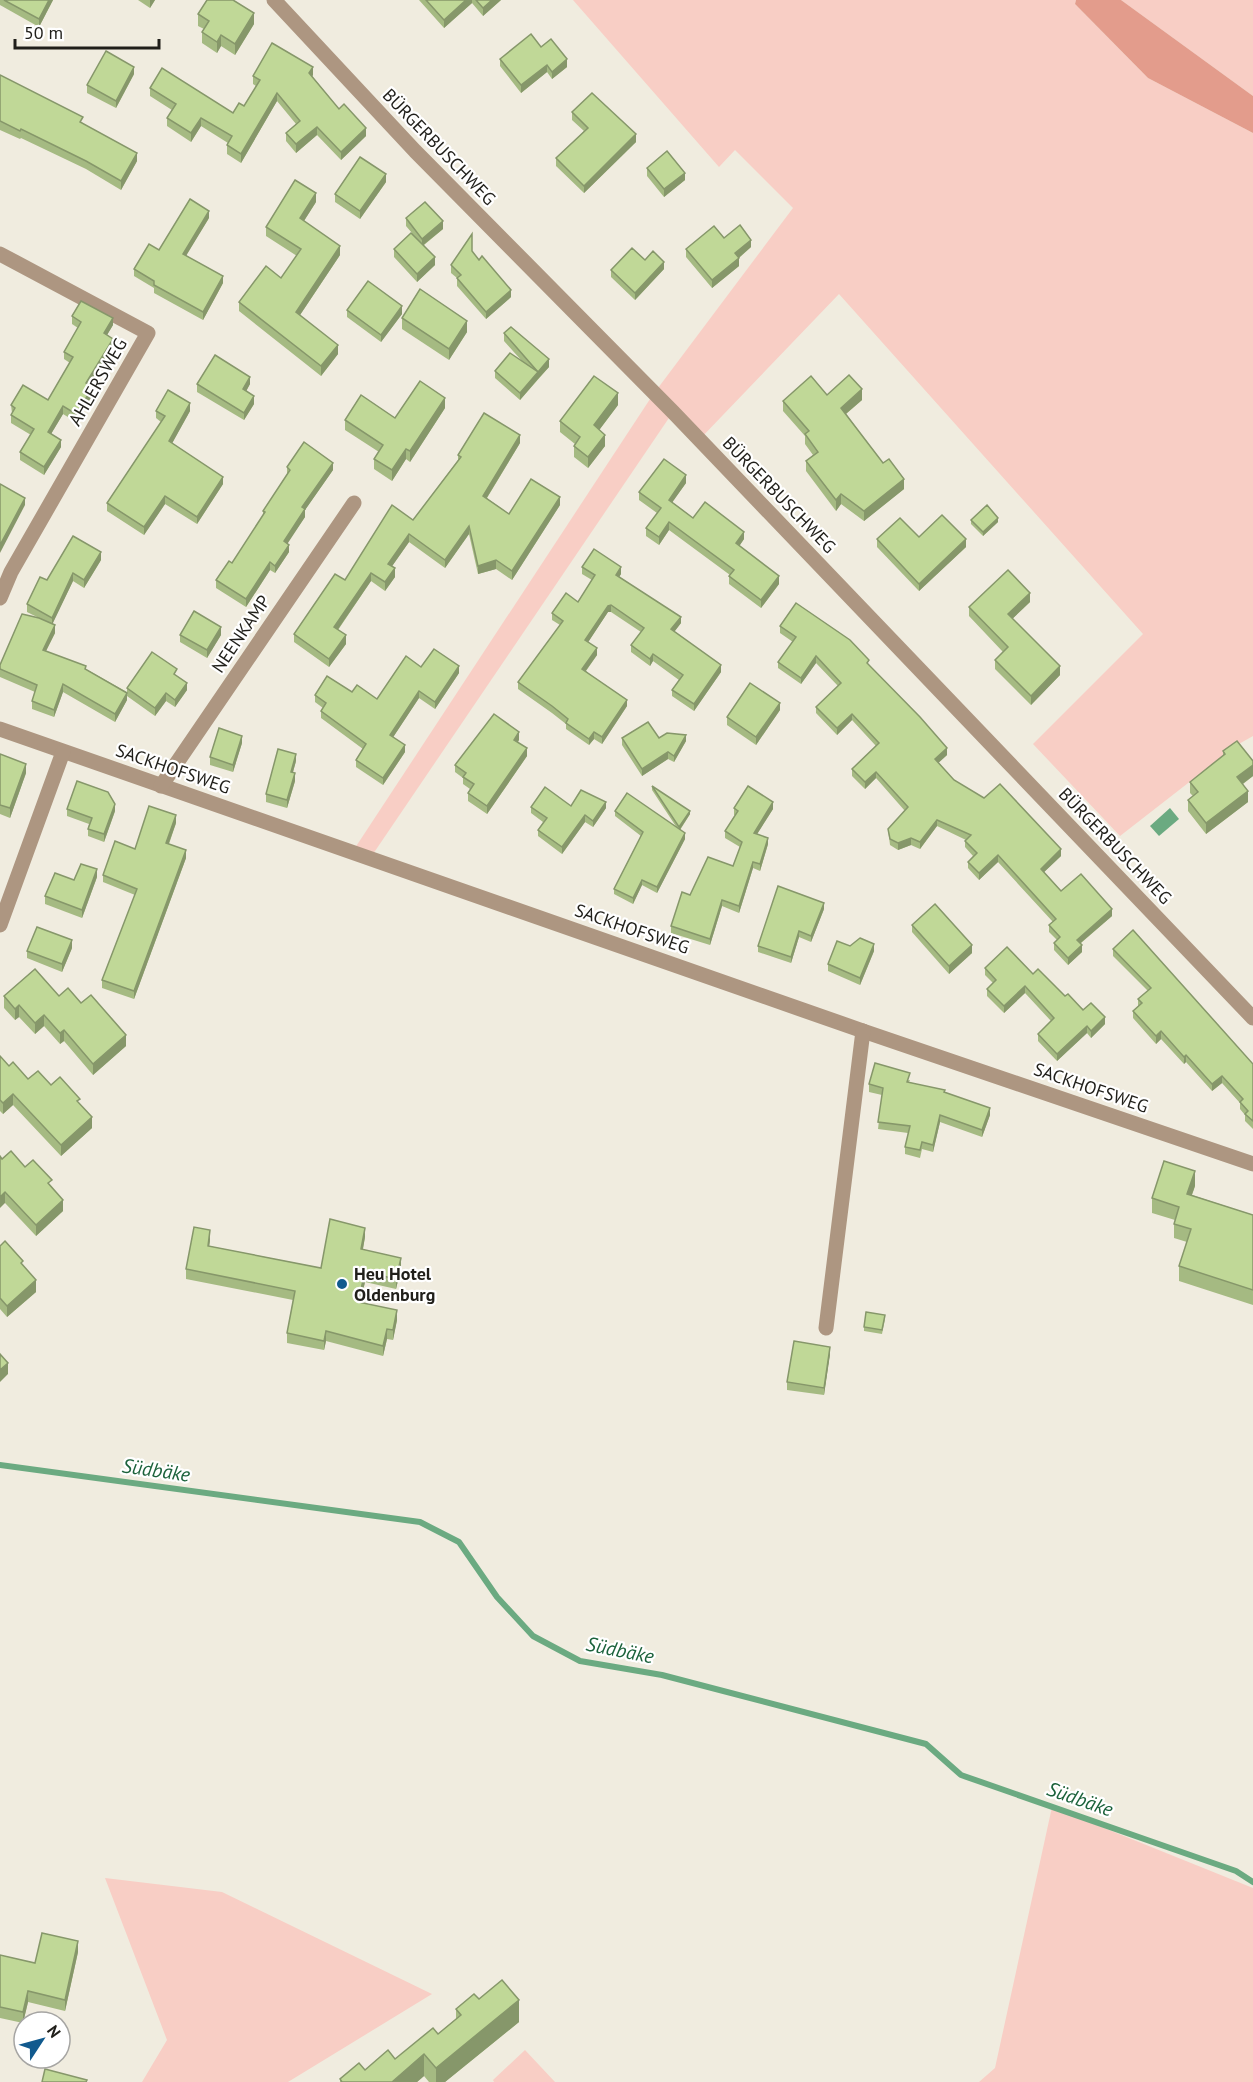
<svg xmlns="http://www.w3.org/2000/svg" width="1253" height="2082" font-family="'PT Sans',sans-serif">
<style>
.green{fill:#f8cec5}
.forest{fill:#e39c8c}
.water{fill:#6baa81}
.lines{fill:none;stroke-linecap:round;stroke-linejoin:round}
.stream{stroke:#6baa81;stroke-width:6}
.minor{stroke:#ad9681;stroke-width:15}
.wall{fill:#a5ba82}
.shaded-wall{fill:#86976a}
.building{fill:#c0d897;stroke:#86976a;stroke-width:1.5}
.poi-dot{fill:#115a8e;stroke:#fff;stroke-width:2}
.labels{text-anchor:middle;stroke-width:4.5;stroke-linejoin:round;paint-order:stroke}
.street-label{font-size:18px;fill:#201f1a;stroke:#fff}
.poi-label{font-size:18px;font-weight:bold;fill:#201f1a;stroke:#fff;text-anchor:start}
.water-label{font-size:20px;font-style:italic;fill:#1b623b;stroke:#fff}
</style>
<rect width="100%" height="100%" fill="#f0ecdf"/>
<!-- green -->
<g class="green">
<path d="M573,0h503l-1,4 73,74 105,55v603l-16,9 -117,91 -87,-92 110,-110 -304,-340 -140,146 -44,-48 138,-184 -58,-58 -16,17z"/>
<path d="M1121,0h132v96z"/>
<path d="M654,393l19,19 -302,445 -18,-6z"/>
<path d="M1052,1807l201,81v194h-274l16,-14z"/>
<path d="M105,1878l117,14 210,102 -144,88h-146l25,-42z"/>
<path d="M525,2050l30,32h-61l-1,-2z"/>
</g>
<!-- forest -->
<path class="forest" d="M1076,0h45l132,96v37l-105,-55 -73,-74z"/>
<!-- water -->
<path class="water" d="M1170,808l9,11 -20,17 -9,-10z"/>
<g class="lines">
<!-- stream -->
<path class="stream" d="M0,1465l420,57 39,20 38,55 36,39 47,25 82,14 264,69 35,31 275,96 17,11"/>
<!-- minor -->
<g class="minor">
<path d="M274,0l141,151 258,261 580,606"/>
<path d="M0,254l148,79 -137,239 -11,26"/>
<path d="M0,729l863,302 390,133"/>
<path d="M161,786l193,-283"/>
<path d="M0,925l63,-173"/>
<path d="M826,1328l37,-297"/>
</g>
</g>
<!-- wall -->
<g class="wall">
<path d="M0,0h53l-14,27 -39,-22z"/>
<path d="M138,0h17l-5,8z"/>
<path d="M419,0h82l-18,16 -11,-13 -28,25z"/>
<path d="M198,14l56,10 -19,31 -14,-9 -4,7 -15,-10v-11l2,-3 -6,-3z"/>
<path d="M541,47l26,20 -15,12 -5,-7 -26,21 -21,-27v-7z"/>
<path d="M134,74l-18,34 -29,-15v-8z"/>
<path d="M0,75l83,48 54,38 -16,29 -35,-21 -65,-31 -1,1 -20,-9z"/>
<path d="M313,75l-1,1 27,33 27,27 -25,24 -24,-25 -21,18 -10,-12v-8l10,-9 -19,-23 -36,62 -14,-9v-9l1,-2 -27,-17 -10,16 -24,-16v-8l5,-8 -22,-14v-8l83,25 11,-7 12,-20 -3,-2v-8z"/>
<path d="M572,112l64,30 -52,51 -28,-27v-8l28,-27 -12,-11z"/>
<path d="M647,168l38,12 -21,17 -17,-21z"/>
<path d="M386,182l-26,37 -25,-17v-8z"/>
<path d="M316,202l-12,19 36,34 -40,60 38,39 -17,22 -82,-65v-9l42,-24 16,-22 -31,-20v-9z"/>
<path d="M209,218l-23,37 37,28 -20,37 -49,-27v-5l-20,-12v-7l25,-19z"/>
<path d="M406,218l37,11 -19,16 11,20 -18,17 -23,-25v-8l18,-16 -6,-7z"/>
<path d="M724,238l27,9 -12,11v8l-27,22 -26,-31v-8z"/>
<path d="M472,251l39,46 -25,22 -29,-33v-8l-6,-5v-8z"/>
<path d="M645,260l19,9 -29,31 -24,-23v-7z"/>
<path d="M347,310l55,4 -21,28 -34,-25z"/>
<path d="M72,316l41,9 -6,10 6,11 -23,39 3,9 -17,28 -13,-8 -12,20 10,13 -17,28 -24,-15v-8l11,-17 -20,-12v-8l1,-2 -1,-8 37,-5 22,-37 -6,-4v-7l14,-24 -6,-4z"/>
<path d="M402,318l65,14 -18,28 -47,-31z"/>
<path d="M504,333l45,34 -29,33 -25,-22v-7l27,-10 -18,-20z"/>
<path d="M197,384h53l-4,7 8,13 -10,16 -47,-28z"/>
<path d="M827,395l35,5 -16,14 37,49 21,26 -40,32 -23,-17 -5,7 -30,-40v-10l7,-6 -8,-11v-8l-22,-25v-10z"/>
<path d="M618,405l-19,25 6,16 -17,22 -14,-11v-11l1,-2 -15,-12v-11z"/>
<path d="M445,408l-35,54 -4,-3 -14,22 -18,-12v-10l5,-7 -34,-22v-10l50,-2z"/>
<path d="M156,411h34l-18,32 51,41 -26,40 -32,-20 -21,31 -37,-24v-8l54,-81 -5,-4z"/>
<path d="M520,443l-33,55 22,16 51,-9 -48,75 -16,-11 -18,5 -9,-40 -24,34 -36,-26 -17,24 3,11 -10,14 -14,-10 -33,49 8,14 -17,23 -35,-25v-8l51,-54 68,-60 45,-60v-5z"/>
<path d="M287,467l46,3 -28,40v7l-18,26 2,9 -14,21 -5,-3 -24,37 -30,-19v-8l16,-17 31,-46v-6l24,-36z"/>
<path d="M686,483l-14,19 21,16 51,21 -5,7 40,38 -18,24 -32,-24v-8l1,-1 -61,-45 -10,15 -13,-9v-8l11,-15 -18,-13v-8z"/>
<path d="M971,520l27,2 -15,14 -12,-12z"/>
<path d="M919,537l47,10 -47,44 -42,-44v-8z"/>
<path d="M101,560l-17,28 -11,-7 -21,43 3,9 -9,18 40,18 41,23v-4l50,-12 10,14 -12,17 -9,-6 -11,15 -28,-20v4l-12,22 -52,-30 -9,25 -22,-8v-8l3,-9 -35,-15v-12l37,-48 -10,-5v-8l20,-24z"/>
<path d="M582,567l39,7 -2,3 62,46 -7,9 47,40 -27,39 -22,-15v-6l7,-10 -26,-19 -3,5 -19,-14v-7l10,-13 -30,-20h-3l-20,30 9,13 -11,16 41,35 -25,38 -8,-5 -5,6 -23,-16v-5l-14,-11 -34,-24v-7l42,-57 -8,-5v-7l26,-11 14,-22 -10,-6z"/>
<path d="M1030,602l-18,17 48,56 -29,30 -36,-36v-9l8,-8 -34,-36v-9z"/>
<path d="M780,626l89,40 78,89 -9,8 16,17 107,76 -17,16 17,19 51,25 -31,27 1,9 -14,13 -14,-15v-7l3,-3 -8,-8v-7l4,-3 -55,-60 -19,18 -11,-12v-6l5,-6 -8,-9v-6l1,-1 -29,-14 -17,23 -9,-4 -13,5 -8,-5 -2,-16 17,-18 -29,-33 -11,11 -13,-13v-7l24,-23 -24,-26 -15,15 -21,-22v-6l22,-21 -22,-23 -15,21 -23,-16v-6l15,-20 -13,-9z"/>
<path d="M180,635h41l-14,23 -27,-16z"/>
<path d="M421,667l38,6 -24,36 -16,-11 -26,39 12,15 -22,33 -27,-18v-7l7,-11 -42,-31v-7l2,-3 -8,-6v-7l37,-3 25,7z"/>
<path d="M780,710l-24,35 -29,-20v-8z"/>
<path d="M622,738h37l27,3 -12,21 -6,-3 -26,17 -20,-31z"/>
<path d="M519,740l-1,2 9,14 -40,58 -19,-13v-8l2,-4 -7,-5v-6l-8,-6v-7z"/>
<path d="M242,743l-9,29 -23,-7v-8z"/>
<path d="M1223,751l30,25 -10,8 5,18 -42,32 -18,-23v-11l5,-4 -3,-3v-11l33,-26z"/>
<path d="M0,754l26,19 -16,45 -10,-4z"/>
<path d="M296,761l-3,11 2,9 -8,27 -21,-6v-8z"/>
<path d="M652,786l38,28 -10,16 5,9 -28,54 -15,-8 -9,19 -19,-10v-5l27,-53 -26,-20v-5l62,17 -25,-38z"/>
<path d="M571,806l35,2 -13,19 -8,-5 -23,32 -24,-18v-6l5,-8 -12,-9v-6z"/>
<path d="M734,808l39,1 -16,25 11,10 -8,27 -7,-3 -14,45 -17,-7 -12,39 -39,-12v-7l19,-31 43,-29 7,-19 -15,-9v-7l10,-16h-1z"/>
<path d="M67,809l48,2 -11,31 -16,-6v-7l1,-5 -22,-8z"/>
<path d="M176,823l-7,21 17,14 -52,141 -32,-11v-8l33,-85 -32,-13v-7l32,-26z"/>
<path d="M97,877l-15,41 -37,-14v-8l29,-16z"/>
<path d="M824,909l-13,33 -12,-5 -8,26 -33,-11v-6z"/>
<path d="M912,925l60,28 -23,21 -37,-42z"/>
<path d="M850,946l24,5 -14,34 -32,-14v-7z"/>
<path d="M72,948l-10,24 -35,-14v-7z"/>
<path d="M1113,949l140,115v65l-8,-8v-6l-5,-6v-6l-18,-20 -10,8 -26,-29 -2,2 -23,-25 -5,5 -23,-26v-7l5,-5v-7l10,-8 -35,-35z"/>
<path d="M985,968l48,6 72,50 -14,14 -4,-5 -30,28 -19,-20v-7l13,-13 -26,-28 -21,20 -17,-17v-7l6,-6 -8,-8z"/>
<path d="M4,996h55l22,7 45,43 -33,29 -29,-34 -4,3 -16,-18 -9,8 -16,-17 -4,3 -11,-12z"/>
<path d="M0,1056l9,10 19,13 23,6 29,19 12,24 -31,28 -48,-51 -10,9 -3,-3z"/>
<path d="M910,1080l-1,2 36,10 45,23 -8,22 -42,-15 -7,30 -11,-3 -2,9 -15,-4v-7l3,-14 -30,-4 4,-34 -13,-3v-8z"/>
<path d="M2,1159l23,8 27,20 11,24 -27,25 -31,-33z"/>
<path d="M1195,1186l-3,9 61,20v90l-74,-24v-15l8,-24 -13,-4v-14l1,-4 -23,-7v-15z"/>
<path d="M365,1237l-2,12 38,19 -5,21 -31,-7 -5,21 37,17 -4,20 -6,-1 -4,17 -57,-15 -2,9 -37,-7v-10l6,-33 -107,-21v-10l24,-29 -1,6 112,22z"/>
<path d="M0,1246l23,20 13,26 -29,25 -7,-8z"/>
<path d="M885,1319l-3,15 -18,-3v-4z"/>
<path d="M830,1354l-6,41 -37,-5v-8z"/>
<path d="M78,1952l-13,59 -37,-9 -5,21 -23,-5v-63l35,8z"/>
<path d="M479,1999l40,23 -74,60h-16l-5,-6 -7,6h-77v-3l55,-20 43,-25 18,-15v-10z"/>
</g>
<!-- shaded-wall -->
<g class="shaded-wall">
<path d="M49,0h4l-14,27v-8z"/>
<path d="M150,0h5l-5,8z"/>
<path d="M466,0h6v3l-28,25v-8z"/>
<path d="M492,0h9l-18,16v-8z"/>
<path d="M254,13v11l-19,31v-11z"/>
<path d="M221,35v11l-4,7v-11z"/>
<path d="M567,59v8l-15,12v-7z"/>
<path d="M547,65v7l-26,21v-8z"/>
<path d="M134,67v7l-18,34v-7z"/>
<path d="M313,67v8l-4,6v-8z"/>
<path d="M277,93v8l-36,62v-9z"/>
<path d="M201,118v8l-10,16v-9z"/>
<path d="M317,127v8l-21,18v-9z"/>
<path d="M366,128v8l-25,24v-8z"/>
<path d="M636,134v8l-52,51v-7z"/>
<path d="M137,153v8l-16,29v-9z"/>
<path d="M685,173v7l-21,17v-8z"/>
<path d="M386,174v8l-26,37v-8z"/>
<path d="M316,193v9l-16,25v-9z"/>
<path d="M209,211v7l-26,43v-7z"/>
<path d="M443,221v8l-21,17v-7z"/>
<path d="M751,240v7l-16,14v-8z"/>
<path d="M340,246v9l-44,66v-9z"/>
<path d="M435,257v8l-18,17v-8z"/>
<path d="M739,258v8l-27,22v-8z"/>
<path d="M664,262v7l-29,31v-7z"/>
<path d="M223,276v7l-20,37v-8z"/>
<path d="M511,290v7l-25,22v-7z"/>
<path d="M402,306v8l-21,28v-7z"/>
<path d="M113,318v7l-9,15v-7z"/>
<path d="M467,321v11l-18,28v-11z"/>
<path d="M113,339v7l-27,45v-8z"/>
<path d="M338,345v9l-17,22v-10z"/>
<path d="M549,359v8l-11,12v-7z"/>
<path d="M538,372v7l-18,21v-7z"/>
<path d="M250,377v7l-7,13v-8z"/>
<path d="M93,387v7l-17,28v-8z"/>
<path d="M862,389v11l-21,18v-10z"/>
<path d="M618,393v12l-24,32v-12z"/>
<path d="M254,396v8l-10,16v-7z"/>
<path d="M445,398v10l-35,54v-11z"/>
<path d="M190,403v8l-21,38v-8z"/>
<path d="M63,406v8l-15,25v-7z"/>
<path d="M520,435v8l-37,61v-8z"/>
<path d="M605,435v11l-17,22v-11z"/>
<path d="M61,440v7l-17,28v-8z"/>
<path d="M406,449v10l-14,22v-11z"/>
<path d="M333,463v7l-28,40v7l-21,32v-8l18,-34z"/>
<path d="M686,475v8l-17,24v-7z"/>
<path d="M223,477v7l-26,40v-7z"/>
<path d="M904,479v10l-40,32v-10z"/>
<path d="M841,494v10l-5,7v-11z"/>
<path d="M165,496v8l-21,31v-8z"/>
<path d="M560,497v8l-48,75v-9z"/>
<path d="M25,498v7l-25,48v-8z"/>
<path d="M998,518v4l-15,14v-4z"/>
<path d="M669,522v8l-10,15v-8z"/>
<path d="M469,526v8l-24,34v-8z"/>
<path d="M744,532v7l-8,12v-8z"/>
<path d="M409,534v8l-21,30v-8z"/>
<path d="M966,539v8l-47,44v-7z"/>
<path d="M289,545v7l-14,21v-7z"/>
<path d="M101,552v8l-17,28v-8z"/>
<path d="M496,560v9l-18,5v-8z"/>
<path d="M270,562v8l-24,37v-8z"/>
<path d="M621,567v7l-5,8v-7z"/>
<path d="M395,568v9l-10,14v-9z"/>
<path d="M73,573v8l-21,44v-7z"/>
<path d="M371,573v8l-37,54v-8z"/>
<path d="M779,576v8l-18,24v-8z"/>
<path d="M1030,593v9l-22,21v-9z"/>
<path d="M611,605v7h-3l-23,35v-7l23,-34z"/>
<path d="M681,617v6l-10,13v-7z"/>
<path d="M55,625v8l-12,24v-7z"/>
<path d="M221,627v8l-14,23v-8z"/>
<path d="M346,635v9l-17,23v-8z"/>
<path d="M597,648v7l-15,21v-7z"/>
<path d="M653,654v7l-3,5v-7z"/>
<path d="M816,656v7l-15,21v-6z"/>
<path d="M721,665v7l-27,39v-7z"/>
<path d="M459,666v7l-24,36v-7z"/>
<path d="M1060,666v9l-29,30v-9z"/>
<path d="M187,683v7l-12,17v-7z"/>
<path d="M63,684v8l-9,25v-7z"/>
<path d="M419,691v7l-29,44v-7z"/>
<path d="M127,693v7l-12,22v-8z"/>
<path d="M166,693v8l-11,15v-8z"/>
<path d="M627,700v6l-25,38v-7z"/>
<path d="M780,703v7l-24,35v-8z"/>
<path d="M852,714v6l-15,15v-7z"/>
<path d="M519,732v8l-5,7v-7z"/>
<path d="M594,732v7l-5,6v-6z"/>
<path d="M686,735v6l-12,21v-6z"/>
<path d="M242,736v7l-9,29v-7z"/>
<path d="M405,745v7l-22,33v-7z"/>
<path d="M527,748v8l-40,58v-8z"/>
<path d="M947,748v7l-12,11v-7z"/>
<path d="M668,752v7l-26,17v-7z"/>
<path d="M296,754v7l-5,18v-7z"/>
<path d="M26,764v9l-16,45v-10z"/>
<path d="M1253,765v11l-16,12v-11z"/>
<path d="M876,772v6l-11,11v-7z"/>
<path d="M295,773v8l-8,27v-8z"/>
<path d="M1248,791v11l-42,32v-11z"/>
<path d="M606,802v6l-13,19v-6z"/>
<path d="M773,802v7l-19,30v-6z"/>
<path d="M115,804v7l-11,31v-8z"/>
<path d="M690,811v3l-11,17v-4z"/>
<path d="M176,815v8l-10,28v-8z"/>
<path d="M585,815v7l-23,32v-7z"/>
<path d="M937,820v6l-17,23v-7z"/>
<path d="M685,833v6l-28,54v-6z"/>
<path d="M768,838v6l-8,27v-7z"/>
<path d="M911,838v7l-13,5v-7z"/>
<path d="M1061,849v7l-20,19v-6z"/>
<path d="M186,850v8l-52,141v-8z"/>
<path d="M998,855v7l-19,18v-7z"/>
<path d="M753,862v6l-14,45v-7z"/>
<path d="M97,869v8l-15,41v-8z"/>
<path d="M642,880v5l-9,19v-6z"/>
<path d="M722,900v6l-12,39v-6z"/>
<path d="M824,903v6l-13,33v-6z"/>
<path d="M1112,909v7l-35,30v-6z"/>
<path d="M799,931v6l-8,26v-6z"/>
<path d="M72,940v8l-10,24v-8z"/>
<path d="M874,944v7l-14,34v-7z"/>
<path d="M972,945v8l-23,21v-8z"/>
<path d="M1082,945v7l-14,13v-7z"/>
<path d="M1025,986v7l-21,20v-7z"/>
<path d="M19,1005v12l-4,3v-11z"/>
<path d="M44,1015v11l-9,8v-11z"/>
<path d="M1105,1017v7l-14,14v-7z"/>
<path d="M1087,1026v7l-30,28v-7z"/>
<path d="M64,1030v11l-4,3v-11z"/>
<path d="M1161,1031v8l-5,5v-8z"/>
<path d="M126,1035v11l-33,29v-11z"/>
<path d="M1186,1055v7l-2,2v-7z"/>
<path d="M1222,1076v7l-10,8v-7z"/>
<path d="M13,1094v11l-10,9v-11z"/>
<path d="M990,1108v7l-8,22v-7z"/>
<path d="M940,1115v7l-7,30v-7z"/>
<path d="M92,1117v11l-31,28v-11z"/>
<path d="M1195,1171v15l-8,22v-14z"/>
<path d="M5,1192v11l-5,5v-11z"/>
<path d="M63,1200v11l-27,25v-11z"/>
<path d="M365,1228v9l-4,22v-10z"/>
<path d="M210,1230v10l-2,16v-10z"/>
<path d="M401,1258v10l-5,21v-10z"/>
<path d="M365,1272v10l-7,30v-10z"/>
<path d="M36,1280v12l-29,25v-11z"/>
<path d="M397,1310v10l-4,20v-10z"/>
<path d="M387,1329v10l-4,17v-10z"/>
<path d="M326,1331v10l-2,9v-9z"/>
<path d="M830,1347v7l-6,41v-7z"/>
<path d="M8,1363v11l-8,8v-12z"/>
<path d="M78,1941v11l-13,59v-11z"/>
<path d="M28,1991v11l-5,21v-11z"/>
<path d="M519,2000v22l-74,60h-9v-14z"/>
<path d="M424,2054v22l-7,6h-25z"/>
</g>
<!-- building -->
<g class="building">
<path d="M4,0h45l-10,19z"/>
<path d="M207,0h26l21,13 -19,31 -14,-9 -4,7 -15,-10 7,-11 -11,-7z"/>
<path d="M426,0h40l-22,20z"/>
<path d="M476,0h16l-9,8z"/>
<path d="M531,34l10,13 10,-8 16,20 -15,13 -5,-7 -26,20 -21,-26z"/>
<path d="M272,43l41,24 -4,6 30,36 5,-5 22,24 -25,24 -24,-25 -21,17 -10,-11 14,-12 -23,-28 -36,61 -14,-9 5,-9 -31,-18 -10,15 -24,-15 9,-14 -26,-16 12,-20 71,45 6,-10 5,3 16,-26 -7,-4z"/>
<path d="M106,51l28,16 -18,34 -29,-16z"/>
<path d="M0,75l83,42 -3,5 57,31 -16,28 -35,-20 -65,-32 -1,2 -20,-10z"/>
<path d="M592,93l44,41 -52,52 -28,-28 32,-30 -16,-16z"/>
<path d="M667,151l18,22 -21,16 -17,-21z"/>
<path d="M360,157l26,17 -26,37 -25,-17z"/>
<path d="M295,180l21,13 -16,25 40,28 -44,66 42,33 -17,21 -82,-64 27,-36 15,12 20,-29 -35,-22z"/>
<path d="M190,199l19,12 -26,43 40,22 -20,36 -49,-27v-4l-20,-12 15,-25 10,6z"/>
<path d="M425,202l18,19 -21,18 -16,-21z"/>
<path d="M740,225l11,15 -16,13 4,5 -27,22 -26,-31 28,-23 10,12z"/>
<path d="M411,233l24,24 -18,17 -23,-25z"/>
<path d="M472,234v17l7,9 3,-4 29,34 -25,22 -29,-34 4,-3 -10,-10z"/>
<path d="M632,248l13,12 8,-9 11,11 -29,31 -24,-23z"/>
<path d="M368,281l34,25 -21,29 -34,-25z"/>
<path d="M420,289l47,32 -18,28 -47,-31z"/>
<path d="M81,301l32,17 -9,15 9,6 -27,44 7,4 -17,27 -13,-8 -15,26 13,8 -17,27 -24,-15 14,-23 -23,-14 4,-7 -4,-3 12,-20 25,15 25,-43 -9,-5 17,-30 -9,-6z"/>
<path d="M511,327l38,32 -11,13 -34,-39z"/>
<path d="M510,353l28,19 -18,21 -25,-22z"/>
<path d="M215,355l35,22 -7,12 11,7 -10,17 -47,-29z"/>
<path d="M849,375l13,14 -21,19 42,55 6,-4 15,20 -40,32 -23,-17 -5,6 -30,-39 12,-9 -13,-18 4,-3 -26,-30 28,-25 16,19z"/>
<path d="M594,376l24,17 -24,32 11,10 -17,22 -14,-11 6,-9 -20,-16z"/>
<path d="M420,381l25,17 -35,53 -4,-2 -14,21 -18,-11 9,-14 -38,-25 16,-25 34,23z"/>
<path d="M168,390l22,13 -21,38 54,36 -26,40 -32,-21 -21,31 -37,-24 58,-87 -9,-5z"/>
<path d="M484,413l36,22 -37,61 26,18 22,-35 29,18 -48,74 -16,-11 -18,6 -9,-40 -24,34 -36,-26 -21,30 7,4 -10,14 -14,-9 -37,54 12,8 -17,24 -35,-25 41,-60 10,6 47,-75 21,15 48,-63 -3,-2z"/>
<path d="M304,442l29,21 -31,44 3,2 -21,32 5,4 -14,21 -5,-4 -24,37 -30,-19 13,-19 3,2 33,-51 -2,-1 27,-41 -3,-3z"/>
<path d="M664,459l22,16 -17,25 24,18 12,-16 39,30 -8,11 43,33 -18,24 -32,-24 5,-6 -65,-48 -10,15 -13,-9 15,-20 -22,-16z"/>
<path d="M0,484l25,14 -25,47z"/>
<path d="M987,505l11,13 -15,14 -12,-12z"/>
<path d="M942,515l24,24 -47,45 -42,-45 23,-21 19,19z"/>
<path d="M73,536l28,16 -17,28 -11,-7 -21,45 -25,-14 13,-27 7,3z"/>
<path d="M594,549l27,18 -5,8 65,42 -10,12 50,36 -27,39 -22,-14 11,-15 -30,-21 -3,5 -19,-14 13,-17 -33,-23 -3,1 -23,34 12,8 -15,21 45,31 -25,37 -8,-5 -5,7 -23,-16 2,-4 -16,-13 -34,-24 45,-61 -11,-8 14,-20 12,9 17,-27 -13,-8z"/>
<path d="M1008,570l22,23 -22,21 52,52 -29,30 -36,-36 13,-13 -39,-40z"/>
<path d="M796,603l54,37 19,20 -2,3 53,54 27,31 -12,11 19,21 30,18 16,-14 61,65 -20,20 20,22 20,-17 31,35 -35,31 5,5 -14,13 -14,-15 6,-6 -11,-12 7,-6 -58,-64 -19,18 -11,-11 9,-9 -12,-12 6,-6 -34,-15 -17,22 -9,-4 -13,5 -8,-4 -2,-10 20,-22 -32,-35 -11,10 -13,-13 27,-26 -27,-29 -15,14 -21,-21 25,-24 -25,-27 -15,22 -23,-16 18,-25 -16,-11z"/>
<path d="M194,611l27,16 -14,23 -27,-15z"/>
<path d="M22,614l17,4 16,7 -12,25 43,16 -1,3 42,24 -12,21 -52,-30 -9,26 -22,-9 5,-16 -37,-16v-4z"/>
<path d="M434,649l25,17 -24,36 -16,-11 -29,44 15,10 -22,33 -27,-18 10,-16 -45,-33 5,-8 -11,-8 12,-19 25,16 5,-7 20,14 29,-43 15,11z"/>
<path d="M152,652l25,17 -3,5 13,9 -12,17 -9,-7 -11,15 -28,-20z"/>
<path d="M750,683l30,20 -24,34 -29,-20z"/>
<path d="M494,714l25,18 -5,8 13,8 -40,58 -19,-13 6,-9 -11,-7 3,-4 -11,-8z"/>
<path d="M648,722l11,16 8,-5 19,2 -12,21 -6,-4 -26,17 -20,-31z"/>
<path d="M219,728l23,8 -9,29 -23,-8z"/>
<path d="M1237,741l16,20v4l-16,12 11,14 -42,32 -18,-23 10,-8 -8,-10 35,-28 -2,-3z"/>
<path d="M278,749l18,5 -5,18 4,1 -8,27 -21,-6z"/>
<path d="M0,754l26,10 -16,44 -10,-3z"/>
<path d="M77,781l31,11 7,12 -11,30 -16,-5 4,-11 -25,-9z"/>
<path d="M652,786l38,25 -11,16z"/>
<path d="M748,786l25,16 -19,31 14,5 -8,26 -7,-2 -14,44 -17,-6 -12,39 -39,-13 11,-34 8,3 18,-38 25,9 9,-24 -17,-11 13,-20 -4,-3z"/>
<path d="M545,787l26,19 10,-16 25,12 -13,19 -8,-6 -23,32 -24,-17 9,-12 -16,-11z"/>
<path d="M627,793l58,40 -28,54 -15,-7 -9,18 -19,-9 29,-57 -28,-21z"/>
<path d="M149,806l27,9 -10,28 20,7 -52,141 -32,-11 35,-91 -34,-14 12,-34 20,8z"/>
<path d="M81,864l16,5 -15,41 -37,-14 10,-23 19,7z"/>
<path d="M778,886l46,17 -13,33 -12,-5 -8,26 -33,-11z"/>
<path d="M935,904l37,41 -23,21 -37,-41z"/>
<path d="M37,927l35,13 -10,24 -35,-13z"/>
<path d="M1133,930l120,134v57l-8,-7 3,-3 -8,-9 3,-3 -21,-23 -10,8 -26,-29 -2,2 -23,-26 -5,5 -23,-25 9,-8 -4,-4 13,-11 -38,-39z"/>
<path d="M860,938l14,6 -14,34 -32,-14 9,-23 13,5z"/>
<path d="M1007,947l26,27 5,-5 27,27 3,-2 15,16 8,-7 14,14 -14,14 -4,-5 -30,28 -19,-20 16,-16 -29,-32 -21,20 -17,-17 9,-9 -11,-12z"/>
<path d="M35,969l24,27 9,-8 13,15 10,-8 35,40 -33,29 -29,-34 -4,3 -16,-18 -9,8 -16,-18 -4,4 -11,-13z"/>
<path d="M0,1056l9,10 4,-4 15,17 10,-8 13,14 9,-8 20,22 -3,2 15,16 -31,28 -48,-51 -10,9 -3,-3z"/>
<path d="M875,1063l35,10 -3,9 38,8 -1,2 46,16 -8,22 -42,-15 -7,30 -11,-3 -2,8 -15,-3 5,-21 -32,-4 5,-34 -14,-4z"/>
<path d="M11,1151l14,16 8,-7 19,20 -4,3 15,17 -27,25 -31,-33 -5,5v-41l2,3z"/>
<path d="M1164,1161l31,10 -8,23 66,21v75l-74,-24 12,-37 -17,-5 5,-17 -27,-9z"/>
<path d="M330,1219l35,9 -4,21 40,9 -5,21 -31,-7 -7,30 39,8 -4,20 -6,-1 -4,17 -57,-15 -2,10 -37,-8 8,-42 -109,-22 8,-42 16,3 -2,16 113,22z"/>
<path d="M5,1241l18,20 -2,2 15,17 -29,26 -7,-8v-52z"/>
<path d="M866,1312l19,3 -3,15 -18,-3z"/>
<path d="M794,1341l36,6 -6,41 -37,-6z"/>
<path d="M0,1354l8,9 -8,7z"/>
<path d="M42,1933l36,8 -13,59 -37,-9 -5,21 -23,-5v-52l35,8z"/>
<path d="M502,1980l17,20 -83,68 -12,-14 -32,28h-50l-2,-3 19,-16 6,7 23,-20 7,9 38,-31 5,6 23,-19 -5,-6 18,-15 5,5z"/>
<path d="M45,2069l42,11 -1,2h-44z"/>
</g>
<!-- markers -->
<circle class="poi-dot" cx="342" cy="1284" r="6"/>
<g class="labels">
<!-- street labels -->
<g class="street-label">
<text transform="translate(439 147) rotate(46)" y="6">BÜRGERBUSCHWEG</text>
<text transform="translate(98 382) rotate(-60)" y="6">AHLERSWEG</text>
<text transform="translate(779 495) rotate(46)" y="6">BÜRGERBUSCHWEG</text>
<text transform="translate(241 634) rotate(-56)" y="6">NEENKAMP</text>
<text transform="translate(173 769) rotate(19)" y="6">SACKHOFSWEG</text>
<text transform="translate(1115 846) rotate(46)" y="6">BÜRGERBUSCHWEG</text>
<text transform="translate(632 929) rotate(19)" y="6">SACKHOFSWEG</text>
<text transform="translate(1091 1088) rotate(19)" y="6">SACKHOFSWEG</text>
</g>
<!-- poi labels -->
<g class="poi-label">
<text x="354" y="1280">Heu Hotel<tspan x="354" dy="21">Oldenburg</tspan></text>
</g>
<!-- water labels -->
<g class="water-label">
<text transform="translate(156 1470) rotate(8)" y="7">Südbäke</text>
<text transform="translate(620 1650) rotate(11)" y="7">Südbäke</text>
<text transform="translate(1080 1799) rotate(19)" y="7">Südbäke</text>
</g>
</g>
<!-- north arrow -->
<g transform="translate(42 2040) rotate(54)"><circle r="28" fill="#ffffff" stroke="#a6a5a3" stroke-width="1.5"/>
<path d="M0-4.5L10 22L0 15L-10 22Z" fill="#115a8e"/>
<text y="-9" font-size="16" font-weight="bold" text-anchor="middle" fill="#201f1a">N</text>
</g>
<!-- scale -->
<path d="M15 39v9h144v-9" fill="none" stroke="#201f1a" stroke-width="3"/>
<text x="24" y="39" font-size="18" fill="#201f1a" stroke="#ffffff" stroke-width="4.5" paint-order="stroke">50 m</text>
</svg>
